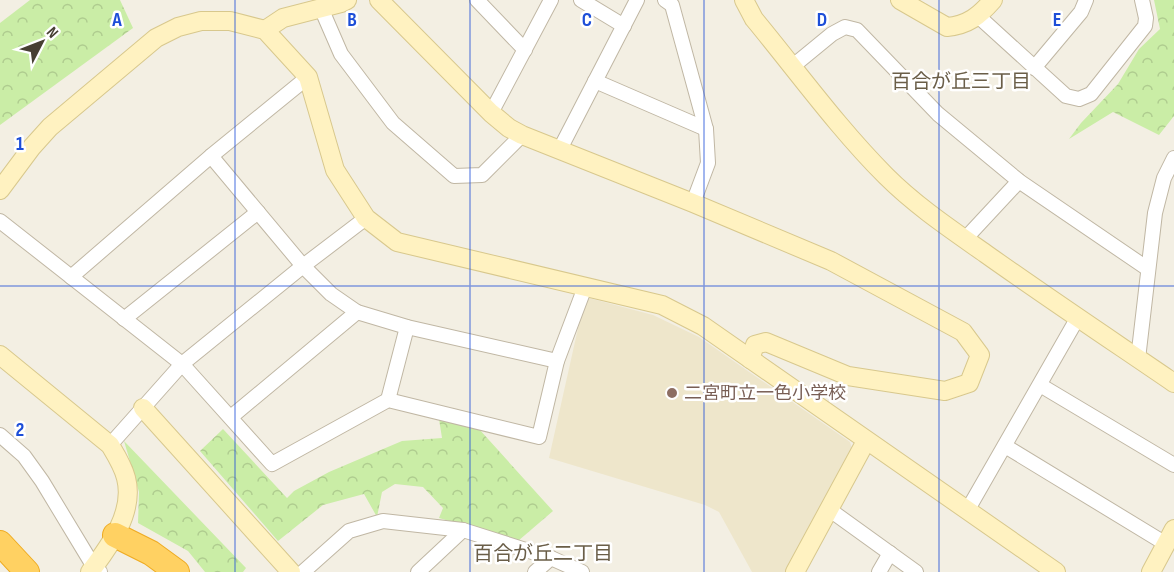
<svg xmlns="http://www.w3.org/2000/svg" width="1174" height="572" font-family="'Sofia Sans Condensed','Noto Sans JP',sans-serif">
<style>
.education{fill:#eee6cb}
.forest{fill:url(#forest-crowns)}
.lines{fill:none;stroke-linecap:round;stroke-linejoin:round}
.street-casing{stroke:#c0b7a4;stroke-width:16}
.secondary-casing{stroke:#d8c88d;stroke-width:20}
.highway-casing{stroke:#eeab22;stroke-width:26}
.street{stroke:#fff;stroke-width:14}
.secondary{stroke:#fff2c1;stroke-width:18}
.highway{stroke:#ffd162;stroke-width:24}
.grid{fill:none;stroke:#1d4ed8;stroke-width:1.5;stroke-opacity:0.55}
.education-dot{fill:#8d6e63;stroke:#fff;stroke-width:2}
.labels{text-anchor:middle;stroke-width:5;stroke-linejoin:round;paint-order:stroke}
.education-label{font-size:18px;fill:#785e54;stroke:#fff;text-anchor:start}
.neighbourhood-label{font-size:20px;fill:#6a5e48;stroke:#fff}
.grid-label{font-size:20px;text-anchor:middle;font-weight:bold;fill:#1d4ed8;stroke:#fff;stroke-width:5;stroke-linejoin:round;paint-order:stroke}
</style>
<defs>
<pattern id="forest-crowns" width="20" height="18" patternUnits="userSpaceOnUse" patternTransform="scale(1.5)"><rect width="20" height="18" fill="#caeda6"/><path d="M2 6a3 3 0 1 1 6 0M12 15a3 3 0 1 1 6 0" fill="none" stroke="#afcc8f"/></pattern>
</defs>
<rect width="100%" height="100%" fill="#f3efe3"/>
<!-- education -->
<path class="education" d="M585,297l68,18 46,22 151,105 3,10 -66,120h-35l-33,-60 -14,-7 -156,-47z"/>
<!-- forest -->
<g class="forest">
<path d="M30,0h90l13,28 -133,97v-102z"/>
<path d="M1154,0h20v116l-15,19 -46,-23 -44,27 12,-16 37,-39 21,-35 21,-20z"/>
<path d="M439,419l40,10 74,82 -35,30 -79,-23 4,-10 -20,-21 -28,-3 -13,8 -5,25 -13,-23 -41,11 -45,36 -78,-90 23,-22 64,69 7,-7 35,-19 73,-31 40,-3z"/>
<path d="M124,441l122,127 -3,4h-38l-17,-21 -50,-28 1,-31z"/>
</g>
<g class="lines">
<defs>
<g id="street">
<path d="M477,0l48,50"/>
<path d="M581,0l43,26"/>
<path d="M665,0l7,5 34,124 2,34 -15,40"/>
<path d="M321,8l20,46 52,69 61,53 28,-1 40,-40"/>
<path d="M978,16l88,80 13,3 12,-5 54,-68 1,-8 -4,-18"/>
<path d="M793,66l39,-32 13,-7 12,3 81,84 81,67 129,88"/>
<path d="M1034,68l47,-56 5,-12"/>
<path d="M595,81l111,48"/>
<path d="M491,113l60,-113"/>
<path d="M559,151l78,-151"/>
<path d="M211,156l92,110 28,28 26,18 50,15 150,34"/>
<path d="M0,221l182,143 90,100 116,-64 151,37 18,-76 28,-74"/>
<path d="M965,239l54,-58"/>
<path d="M71,277l140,-121 97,-79"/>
<path d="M124,319l134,-107"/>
<path d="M1138,359l17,-146 9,-35 10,-20"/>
<path d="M1040,385l134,80"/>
<path d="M388,400l19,-73"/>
<path d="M231,417l126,-105"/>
<path d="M0,435l24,21 18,25 52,86 6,5"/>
<path d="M110,445l72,-81 121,-98 63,-48"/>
<path d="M1005,446l161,98"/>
<path d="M830,510l86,62"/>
<path d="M967,511l110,-192"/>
<path d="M303,572l46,-41 34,-10 80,9 88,28 31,14"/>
<path d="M418,572l45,-42"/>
<path d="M535,572l16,-14"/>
<path d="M879,572l11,-19"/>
</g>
<g id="secondary">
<path d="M379,0l112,113 18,15 13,7 171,68 138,58 132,71 17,23 -11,28 -24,8 -97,-15 -82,-34 -11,3 -5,14"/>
<path d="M744,0l10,19c43,52 84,109 132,157 30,30 66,54 100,78 62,44 125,86 188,129"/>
<path d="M900,0l47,27c21,-2 32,-11 46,-27"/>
<path d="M265,30l18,-12 58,-15 6,-3"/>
<path d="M0,190l32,-43 18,-20 106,-89 22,-11 23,-6h29l35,9 43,47 27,93 31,48 31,24 265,63 41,21 353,246"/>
<path d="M0,355l110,90c6,10 13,21 16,33 9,34 -17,69 -36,94"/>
<path d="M143,408l148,164"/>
<path d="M795,572l71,-131"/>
<path d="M1151,572l23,-43"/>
</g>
<g id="highway">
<path d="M115,535l36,18 26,19"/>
<path d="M0,543l27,29"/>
</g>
</defs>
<!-- street casing -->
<use href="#street" class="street-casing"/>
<!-- secondary casing -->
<use href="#secondary" class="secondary-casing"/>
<!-- highway casing -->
<use href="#highway" class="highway-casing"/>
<!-- street -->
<use href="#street" class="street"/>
<!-- secondary -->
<use href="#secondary" class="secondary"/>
<!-- highway -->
<use href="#highway" class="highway"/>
</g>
<!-- grid -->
<path class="grid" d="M235,0v572M470,0v572M704,0v572M939,0v572M0,286h1174"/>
<!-- markers -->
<circle class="education-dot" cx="672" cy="393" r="6"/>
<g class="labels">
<!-- education labels -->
<g class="education-label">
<text x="684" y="399">二宮町立一色小学校</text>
</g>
<!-- neighbourhood labels -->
<g class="neighbourhood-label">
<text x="961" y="88">百合が丘三丁目</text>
<text x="543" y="560">百合が丘二丁目</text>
</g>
</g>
<g class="grid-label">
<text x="117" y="26">A</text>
<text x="352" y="26">B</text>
<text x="587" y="26">C</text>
<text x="822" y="26">D</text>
<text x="1057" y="26">E</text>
<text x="20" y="150">1</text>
<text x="20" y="436">2</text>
</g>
<!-- north arrow -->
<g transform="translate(42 42) rotate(48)" stroke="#ffffff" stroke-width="4.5" paint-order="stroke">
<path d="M0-4.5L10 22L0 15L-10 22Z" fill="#463f32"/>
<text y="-9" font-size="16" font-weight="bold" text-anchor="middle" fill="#463f32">N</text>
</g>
</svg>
